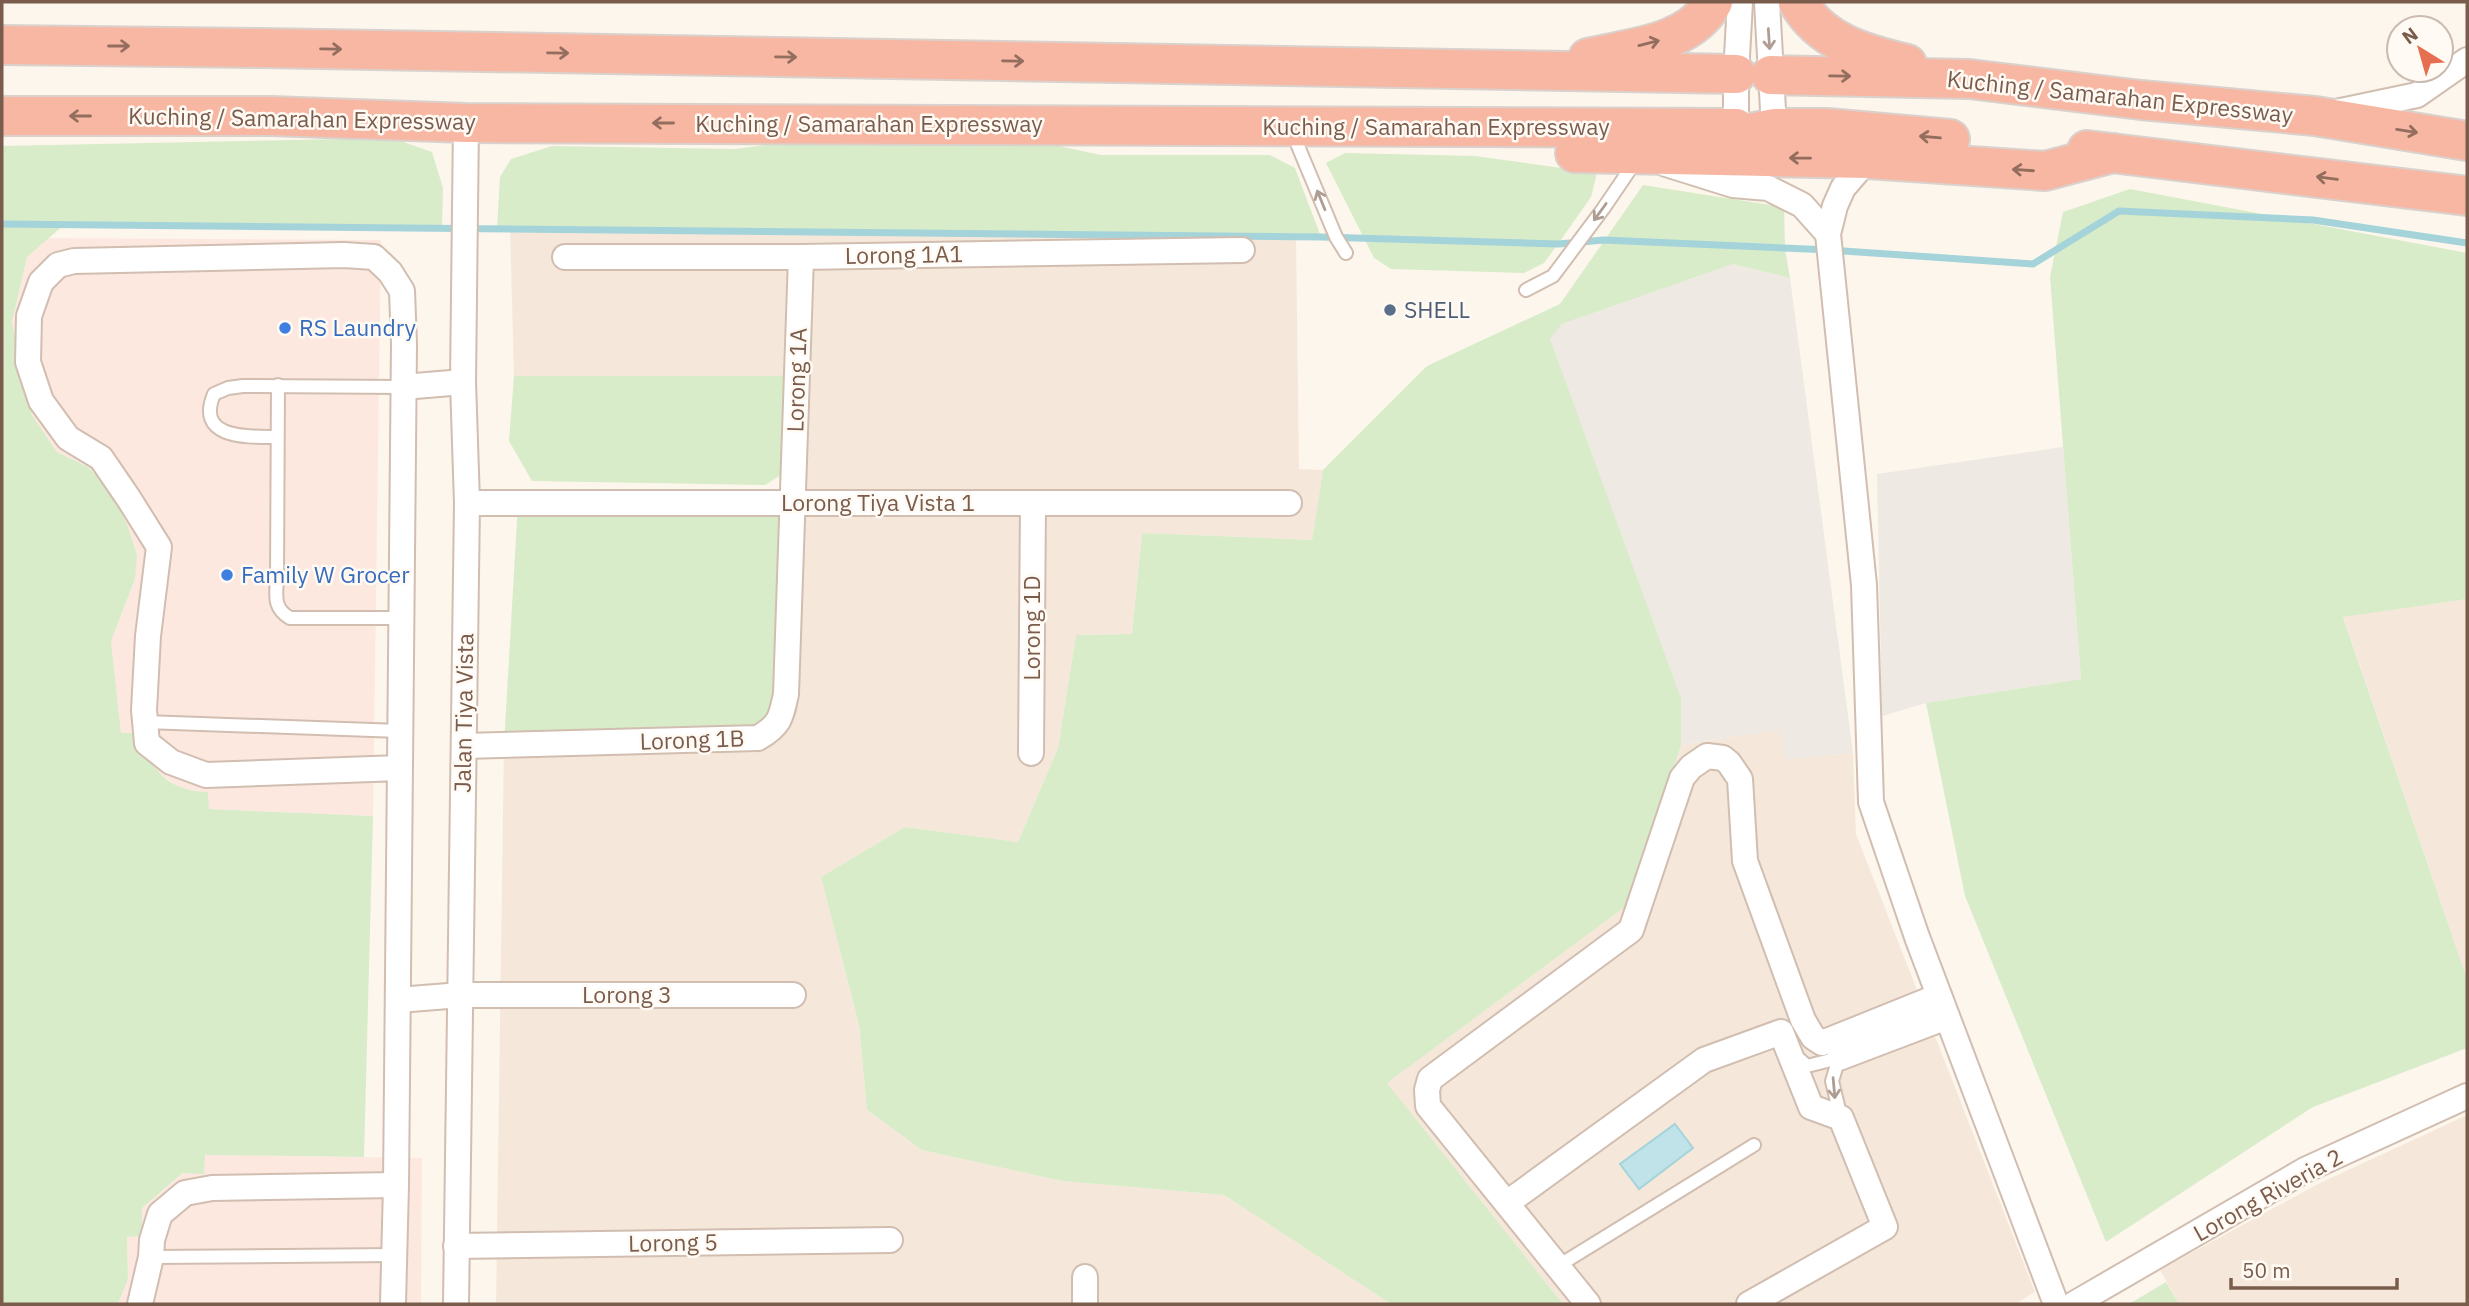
<svg xmlns="http://www.w3.org/2000/svg" width="2469" height="1306" font-family="'IBM Plex Sans',sans-serif">
<style>
.residential{fill:#f5e8da}
.commercial{fill:#fde8e0}
.industrial{fill:#efe9e4}
.green{fill:#d8ecc9}
.water{fill:#bfe3e8;stroke:#a5d3da;stroke-width:2}
.lines{fill:none;stroke-linecap:round;stroke-linejoin:round}
.stream{stroke:#a5d3da;stroke-width:7}
.lane-casing{stroke:#d1beb0;stroke-width:16}
.street-casing{stroke:#d1beb0;stroke-width:28}
.highway-casing{stroke:#dad1cd;stroke-width:42}
.lane{stroke:#fff;stroke-width:12}
.street{stroke:#fff;stroke-width:24}
.highway{stroke:#f7b7a3;stroke-width:38}
.oneway{stroke:#af9d94}
.oneway2{stroke:#936e5e}
.service-dot{fill:#5c6f8a;stroke:#fffaf3;stroke-width:2.5}
.shop-dot{fill:#3f7fe0;stroke:#fffaf3;stroke-width:2.5}
.labels{text-anchor:middle;stroke-width:5;stroke-linejoin:round;paint-order:stroke}
.street-label{font-size:23px;fill:#7a5c4d;stroke:#fffaf3}
.service-label{font-size:23px;fill:#4e5e75;stroke:#fffaf3;text-anchor:start}
.shop-label{font-size:23px;fill:#366cbe;stroke:#fffaf3;text-anchor:start}
</style>
<rect width="100%" height="100%" fill="#fdf6ec"/>
<!-- residential -->
<g class="residential">
<path d="M510,228l786,9 3,232 24,1 -11,70 -170,-7 -10,101 -56,1 -18,113 -40,94 -113,-15 -84,50 38,148 8,85 55,40 140,31 162,14 167,109h-895l8,-559 254,-7 39,-362h-283z"/>
<path d="M2467,599v380l-124,-363z"/>
<path d="M1782,729l3,30 68,-6 3,81 179,458 -20,12h-452l-177,-221 244,-180 51,-158z"/>
<path d="M2467,1115v189h-288l-19,-34 158,-86z"/>
</g>
<!-- commercial -->
<g class="commercial">
<path d="M49,238l332,2 -8,576 -164,-7 -1,-16 -27,-4 -18,-13 -42,-42 -10,-93 24,-62 -19,-78 -14,-19 -14,-15 -31,-15 -25,-37 -20,-93 15,-65z"/>
<path d="M205,1155l217,3 -1,146h-303l10,-25 -1,-42 15,-2v-27z"/>
</g>
<!-- industrial -->
<g class="industrial">
<path d="M1733,264l57,14 63,475 -68,6 -4,-30 -100,16v-47l-132,-359 13,-15z"/>
<path d="M2063,447l18,232 -155,24 -44,13 -5,-242z"/>
</g>
<!-- green -->
<g class="green">
<path d="M392,138l40,14 11,36 -1,40 -377,-4 -38,33 -15,65 20,93 25,37 31,15 14,15 14,19 12,26 9,28 -2,24 -24,62 10,92h16c15,36 29,58 71,59l1,17 164,7 -9,341 -159,-2 -1,19 -21,-1 -41,35v28l-15,1 1,42 -10,25h-116v-1158z"/>
<path d="M814,139l235,5 52,11h169l25,13 26,69 -824,-9 3,-51 11,-18 41,-13 183,3z"/>
<path d="M1345,153l130,3 122,17 -6,24 -33,47 -14,19 -20,10 -133,-4 -17,-11 -48,-95z"/>
<path d="M1643,185l141,22 1,42 5,29 -57,-14 -171,60 -12,15 131,359v47l-51,158 -243,180 176,221h-172l-167,-109 -162,-14 -140,-31 -55,-40 -8,-85 -38,-148 84,-50 113,15 40,-94 18,-113 56,-1 10,-101 170,7 11,-70 104,-104 133,-62z"/>
<path d="M2130,189l337,64v346l-124,18 124,362v69l-154,59 -207,135 -141,-346 -39,-193 155,-24 -31,-402 13,-65z"/>
<path d="M514,376h283l-3,91 -29,18 -233,-4 -23,-40z"/>
<path d="M518,503h276l-21,226 -269,16z"/>
<path d="M2166,1282l13,22h-50z"/>
</g>
<!-- water -->
<path class="water" d="M1675,1124l18,24 -54,41 -19,-25z"/>
<g class="lines">
<!-- stream -->
<path class="stream" d="M2,224l1319,13 237,7 46,-4 225,10 204,14 86,-53 194,9 154,23"/>
<defs>
<g id="lane">
<path d="M1298,146l38,91 10,16"/>
<path d="M1526,290l27,-14 50,-67 32,-47"/>
<path d="M278,385l-1,193c-1,18 -4,30 13,40h111"/>
<path d="M276,437c-29,0 -81,2 -62,-43l14,-6 15,-2 160,1"/>
<path d="M145,722l255,9"/>
<path d="M1797,1057l10,9 32,-8"/>
<path d="M1839,1058l-7,23 9,37"/>
<path d="M151,1257l244,-2"/>
<path d="M1558,1266l196,-121"/>
</g>
<g id="street">
<path d="M1767,2l7,126"/>
<path d="M2336,112l81,-17 50,-35"/>
<path d="M1736,128v-54l4,-72"/>
<path d="M1868,159l-25,29 -8,18 -7,28 36,351 7,217 46,135 139,367"/>
<path d="M1666,164l67,21 35,3 34,17 26,29"/>
<path d="M565,257h236l441,-7"/>
<path d="M403,387l60,-5"/>
<path d="M467,503h822"/>
<path d="M464,746l294,-8c22,-13 23,-20 28,-44l15,-437"/>
<path d="M1031,753l2,-250"/>
<path d="M398,1000l63,-5h332"/>
<path d="M1839,1058l108,-41"/>
<path d="M1507,1203l197,-143 77,-28 30,75 30,11 44,109 -136,77"/>
<path d="M456,1246l434,-6"/>
<path d="M140,1304l11,-47 1,-17 8,-26 25,-21 27,-5 184,-3"/>
<path d="M393,1304l3,-119 8,-841 -2,-53 -12,-19 -16,-15 -30,-2 -270,6 -16,4 -17,17 -12,34 -1,46 13,39 27,37 33,20 28,41 30,48 -11,89 -4,74 3,33 24,19 35,13 194,-7"/>
<path d="M456,1304l11,-801 -4,-121 3,-259"/>
<path d="M1085,1304v-27"/>
<path d="M1588,1304l-160,-198 -1,-16 3,-11 201,-149 51,-152 9,-11 16,-11 16,2 6,5 11,16 5,82 58,159 10,17 9,6 117,-47"/>
<path d="M2074,1304l231,-134 162,-74"/>
</g>
<g id="highway">
<path d="M1798,2c23,40 66,52 109,62"/>
<path d="M2,45l260,3 1474,26"/>
<path d="M1588,58c42,-10 103,-14 125,-56"/>
<path d="M1771,75l198,4 172,21 174,16 152,25"/>
<path d="M2,116h269l195,7 1270,5"/>
<path d="M1711,141l63,-13h53l123,11"/>
<path d="M2087,150l380,46"/>
<path d="M1575,153l293,6 177,12 68,-18"/>
</g>
</defs>
<!-- lane casing -->
<use href="#lane" class="lane-casing"/>
<!-- street casing -->
<use href="#street" class="street-casing"/>
<!-- highway casing -->
<use href="#highway" class="highway-casing"/>
<!-- lane -->
<use href="#lane" class="lane"/>
<!-- street -->
<use href="#street" class="street"/>
<!-- highway -->
<use href="#highway" class="highway"/>
</g>
<!-- one-way arrows -->
<defs><path id="oneway-shaft" d="M-6 0H5M1.5-3L5.5 0L1.5 3" fill="none" stroke-width="1.6" stroke-linecap="round" stroke-linejoin="round" transform="scale(1.75)"/></defs>
<g class="oneway">
<use href="#oneway-shaft" transform="translate(1769 39) rotate(86)"/>
<use href="#oneway-shaft" transform="translate(1321 200) rotate(-112)"/>
<use href="#oneway-shaft" transform="translate(1600 212) rotate(126)"/>
<use href="#oneway-shaft" transform="translate(1834 1088) rotate(85)"/>
</g>
<g class="oneway2">
<use href="#oneway-shaft" transform="translate(1649 43) rotate(-14)"/>
<use href="#oneway-shaft" transform="translate(119 46)"/>
<use href="#oneway-shaft" transform="translate(331 49) rotate(1)"/>
<use href="#oneway-shaft" transform="translate(558 53) rotate(1)"/>
<use href="#oneway-shaft" transform="translate(786 57) rotate(1)"/>
<use href="#oneway-shaft" transform="translate(1013 61) rotate(1)"/>
<use href="#oneway-shaft" transform="translate(1840 76) rotate(1)"/>
<use href="#oneway-shaft" transform="translate(80 116) rotate(180)"/>
<use href="#oneway-shaft" transform="translate(663 123) rotate(-180)"/>
<use href="#oneway-shaft" transform="translate(2407 131) rotate(9)"/>
<use href="#oneway-shaft" transform="translate(1930 137) rotate(-175)"/>
<use href="#oneway-shaft" transform="translate(1800 158) rotate(-179)"/>
<use href="#oneway-shaft" transform="translate(2023 170) rotate(-176)"/>
<use href="#oneway-shaft" transform="translate(2327 178) rotate(-173)"/>
</g>
<!-- markers -->
<circle class="service-dot" cx="1390" cy="310" r="7"/>
<g class="shop-dot">
<circle cx="285" cy="328" r="7"/>
<circle cx="227" cy="575" r="7"/>
</g>
<g class="labels">
<!-- street labels -->
<g class="street-label">
<text transform="translate(2120 97) rotate(6)" y="8">Kuching / Samarahan Expressway</text>
<text transform="translate(302 119) rotate(1)" y="8">Kuching / Samarahan Expressway</text>
<text x="869" y="132">Kuching / Samarahan Expressway</text>
<text x="1436" y="135">Kuching / Samarahan Expressway</text>
<text transform="translate(904 255) rotate(-1)" y="8">Lorong 1A1</text>
<text transform="translate(797 380) rotate(-88)" y="8">Lorong 1A</text>
<text x="878" y="511">Lorong Tiya Vista 1</text>
<text transform="translate(1032 628) rotate(-90)" y="8">Lorong 1D</text>
<text transform="translate(464 713) rotate(-89)" y="8">Jalan Tiya Vista</text>
<text transform="translate(692 740) rotate(-2)" y="8">Lorong 1B</text>
<text x="627" y="1003">Lorong 3</text>
<text transform="translate(2268 1195) rotate(-29)" y="8">Lorong Riveria 2</text>
<text transform="translate(673 1243) rotate(-1)" y="8">Lorong 5</text>
</g>
<!-- service labels -->
<g class="service-label">
<text x="1404" y="318">SHELL</text>
</g>
<!-- shop labels -->
<g class="shop-label">
<text x="299" y="336">RS Laundry</text>
<text x="241" y="583">Family W Grocer</text>
</g>
</g>
<!-- border -->
<rect width="2469" height="1306" fill="none" stroke="#7a5c4d" stroke-width="7"/>
<!-- north arrow -->
<g transform="translate(2420 49) rotate(323)"><circle r="33" fill="#fffaf3" stroke="#cabbb1" stroke-width="2"/>
<path d="M0-5L12 26L0 18L-12 26Z" fill="#e76f51"/>
<text y="-10" font-size="19" font-weight="bold" text-anchor="middle" fill="#7a5c4d">N</text>
</g>
<!-- scale -->
<path d="M2231 1278v10h166v-10" fill="none" stroke="#7a5c4d" stroke-width="3.5"/>
<text x="2242" y="1278" font-size="21" fill="#7a5c4d" stroke="#fffaf3" stroke-width="5" paint-order="stroke">50 m</text>
</svg>
